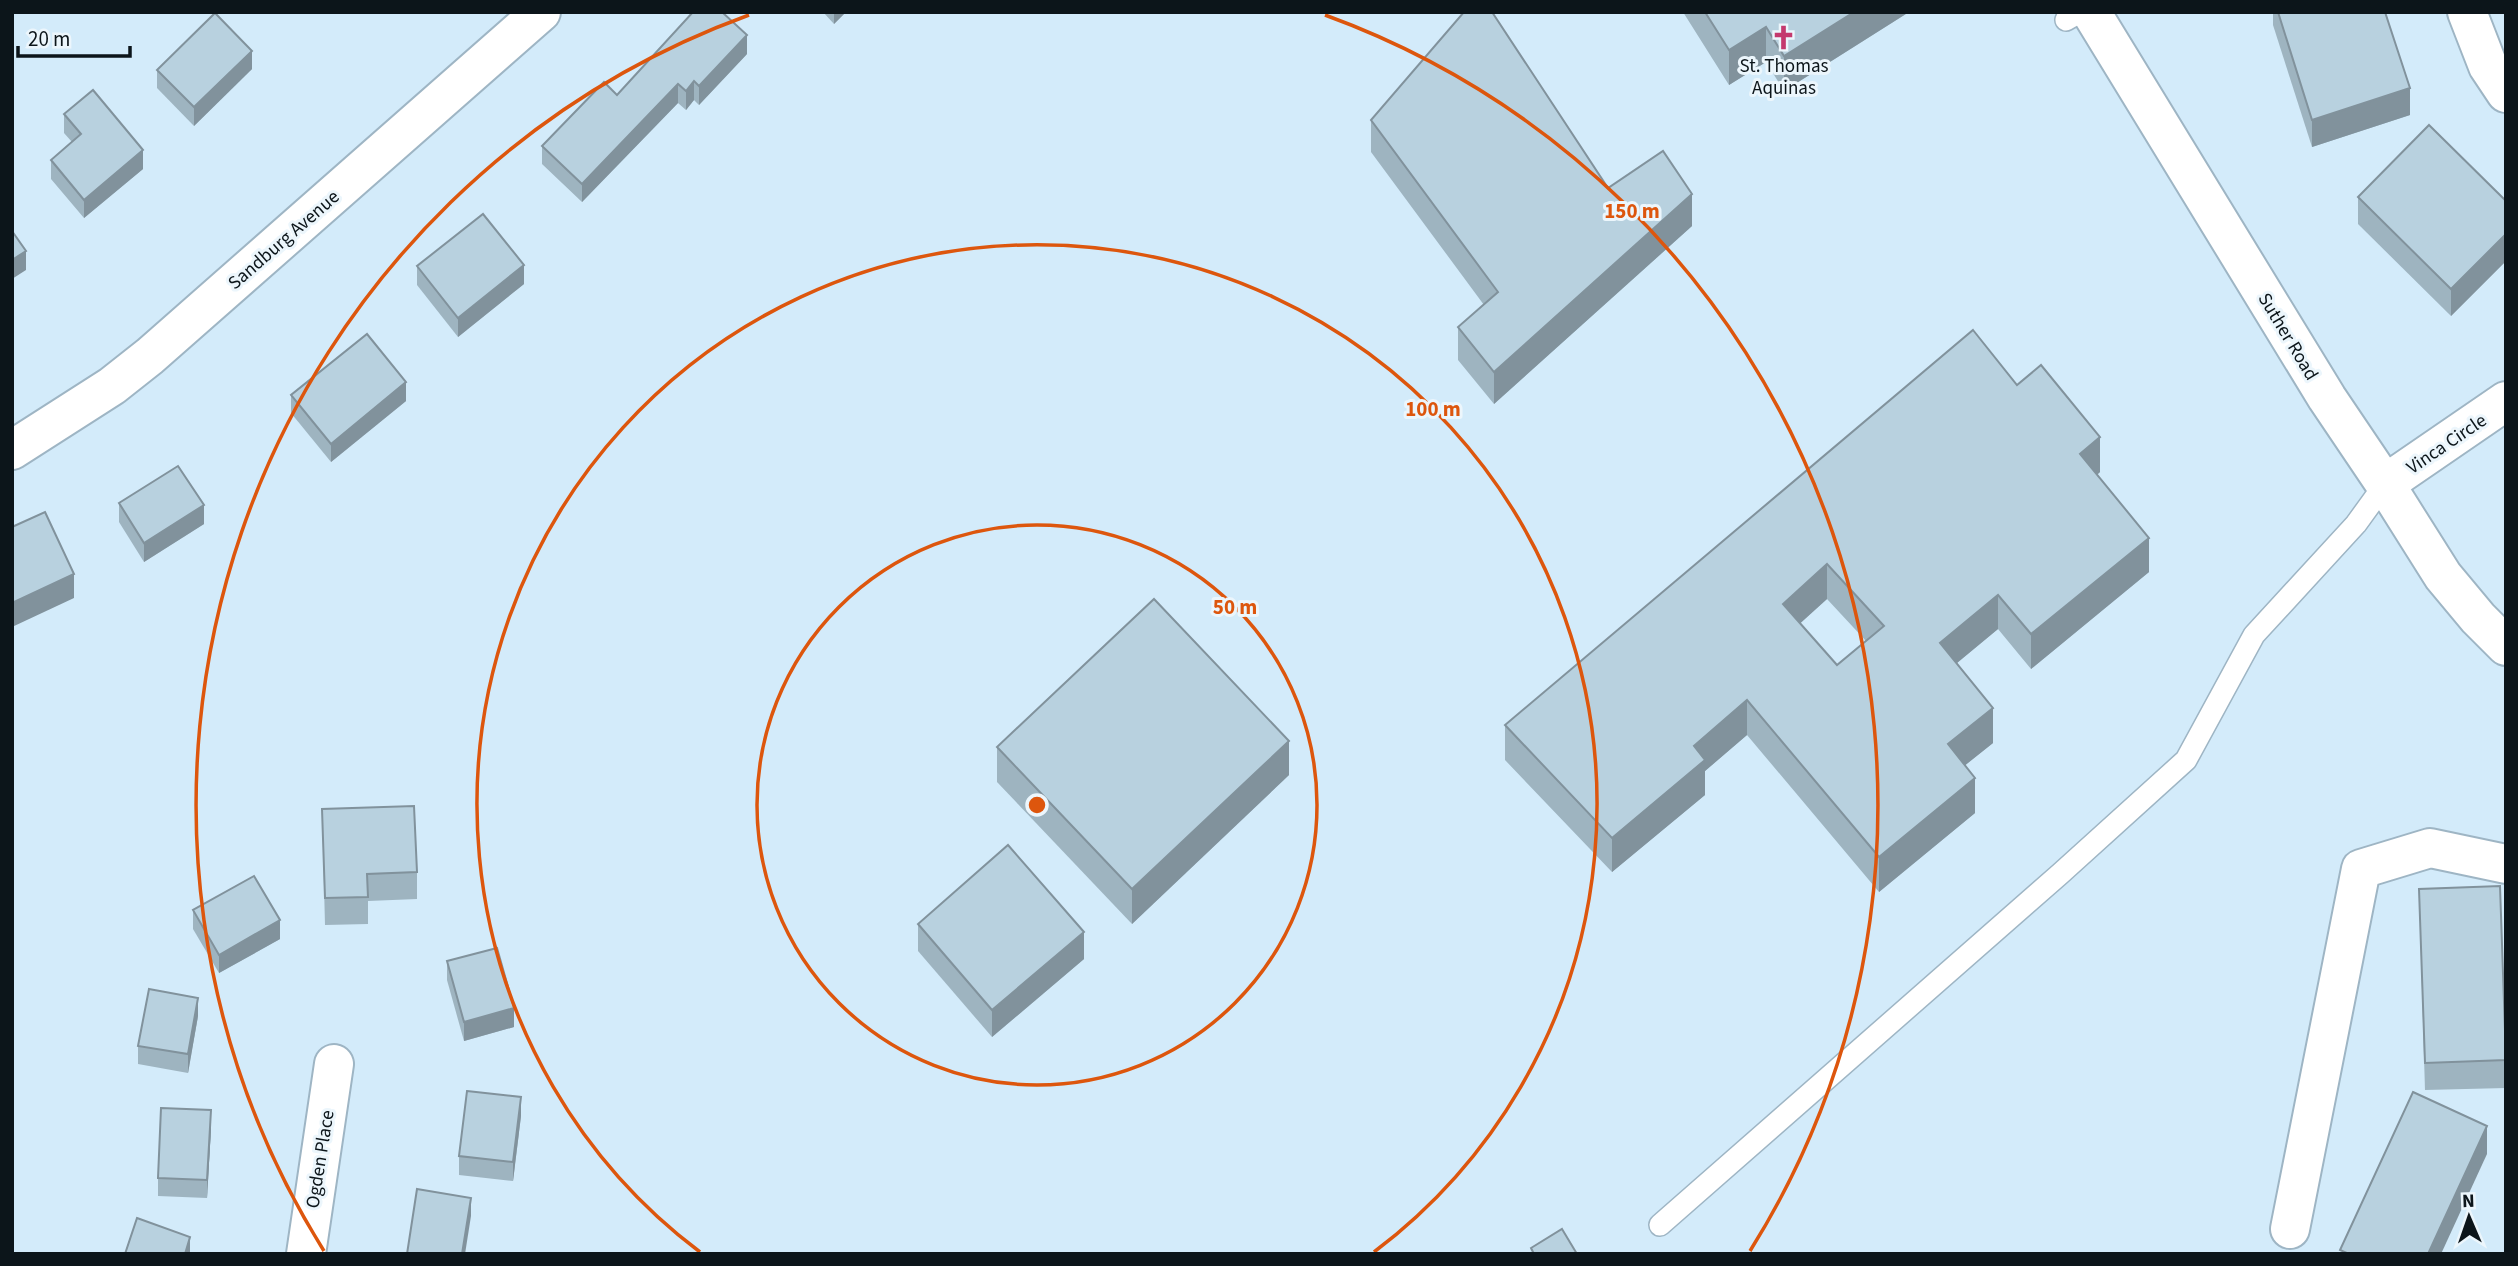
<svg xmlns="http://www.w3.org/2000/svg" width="2518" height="1266" font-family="'Source Sans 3',sans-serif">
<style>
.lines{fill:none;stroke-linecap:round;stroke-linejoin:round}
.service-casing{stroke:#9eb5c4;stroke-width:24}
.minor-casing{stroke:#9eb5c4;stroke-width:42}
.tertiary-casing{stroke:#9eb5c4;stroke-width:42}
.service{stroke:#fff;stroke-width:21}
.minor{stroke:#fff;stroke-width:38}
.tertiary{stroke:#fff;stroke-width:38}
.wall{fill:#9eb4c0;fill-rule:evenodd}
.shaded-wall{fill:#81929c}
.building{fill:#b8d1df;stroke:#81929c;stroke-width:2;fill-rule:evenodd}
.ring{fill:none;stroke:#dd560d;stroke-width:3.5}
.labels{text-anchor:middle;stroke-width:6;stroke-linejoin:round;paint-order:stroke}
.poi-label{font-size:19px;fill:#0c151a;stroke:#ecf6fc}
.street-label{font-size:19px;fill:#0c151a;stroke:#ecf6fc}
.centre{fill:#dd560d;stroke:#ecf6fc;stroke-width:3.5}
.ring-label{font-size:21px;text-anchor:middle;font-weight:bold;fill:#dd560d;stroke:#ecf6fc;stroke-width:6;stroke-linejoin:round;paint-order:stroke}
</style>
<rect width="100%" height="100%" fill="#d3ebfa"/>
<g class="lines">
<defs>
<g id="service">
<path d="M2066,20l14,-8"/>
<path d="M1660,1225l400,-351 126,-114 68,-125 102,-111 29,-40"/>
</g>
<g id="minor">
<path d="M2467,12l21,54 18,27"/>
<path d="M12,450l100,-64 38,-30 391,-344"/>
<path d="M2385,484l121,-83"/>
<path d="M2290,1229l71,-360 69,-21 76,16"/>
<path d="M306,1254l28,-190"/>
</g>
<path id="tertiary" d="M2091,12l236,386 58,86 58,92 35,42 28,28"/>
</defs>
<!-- service casing -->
<use href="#service" class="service-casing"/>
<!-- minor casing -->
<use href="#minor" class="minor-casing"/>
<!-- tertiary casing -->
<use href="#tertiary" class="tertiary-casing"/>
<!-- service -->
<use href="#service" class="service"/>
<!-- minor -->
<use href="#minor" class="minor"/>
<!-- tertiary -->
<use href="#tertiary" class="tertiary"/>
</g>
<!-- wall -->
<g class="wall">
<path d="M823,12h23l-12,12z"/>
<path d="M1683,12h226l-125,79 -18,-29 -37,23z"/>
<path d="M2273,12h112l25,103 -98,32 -39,-122z"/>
<path d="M747,54l-48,51 -5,-5 -8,10 -8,-7 -96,99 -40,-38v-18l75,-51z"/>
<path d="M252,69l-58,57 -37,-38v-18z"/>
<path d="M64,114l79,55 -59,49 -33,-39v-19l21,-18 -8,-9z"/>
<path d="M1371,120l237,68 84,38 -198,178 -36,-44v-33l26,-22 -113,-153z"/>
<path d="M2358,197l148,4v60l-55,55 -93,-92z"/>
<path d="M417,266l107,18 -66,53 -41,-52z"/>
<path d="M2017,385l83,87 -3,3 52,97 -118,97 -33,-40 -41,34 36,80 -28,22 10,48 -96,79 -132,-157 -42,36v24l-93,77 -107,-112v-35zM1827,599l39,42 -29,24 -37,-42z"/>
<path d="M291,395l115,6 -75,61 -40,-49z"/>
<path d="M119,503l85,21 -60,38 -25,-40z"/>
<path d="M997,747l292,28 -157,149 -135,-142z"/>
<path d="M322,809l95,63v27l-49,2v23l-43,1z"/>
<path d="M2419,889l87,170v29l-81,2z"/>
<path d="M193,910l87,29 -61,34 -26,-44z"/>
<path d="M918,924l166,35 -92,78 -74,-86z"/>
<path d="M447,961l67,66 -50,14 -17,-61z"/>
<path d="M198,1016l-10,57 -50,-9v-18z"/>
<path d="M521,1116l-8,65 -54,-6v-19z"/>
<path d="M211,1129l-4,69 -49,-2v-18z"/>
</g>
<!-- shaded-wall -->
<g class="shaded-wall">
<path d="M834,12h12l-12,12z"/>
<path d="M1854,12h55l-125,79v-35z"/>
<path d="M1766,27v35l-37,23v-35z"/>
<path d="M747,35v19l-48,51v-19z"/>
<path d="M252,51v18l-58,57v-19z"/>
<path d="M694,81v19l-8,10v-19z"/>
<path d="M678,84v19l-96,99v-18z"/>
<path d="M2410,88v27l-98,32v-27z"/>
<path d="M143,150v19l-59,49v-18z"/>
<path d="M1692,194v32l-198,178v-32z"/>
<path d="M2506,234v27l-55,55v-27z"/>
<path d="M26,251v19l-14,9v-19z"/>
<path d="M524,265v19l-66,53v-19z"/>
<path d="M406,382v19l-75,61v-18z"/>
<path d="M2100,437v35l-20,17v-35z"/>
<path d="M204,505v19l-60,38v-19z"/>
<path d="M2149,538v34l-118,97v-35z"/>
<path d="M1827,564v35l-44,40v-35z"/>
<path d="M74,574v24l-62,29v-24z"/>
<path d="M1998,595v34l-58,48v-34z"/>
<path d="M1747,700v35l-42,36v24l-93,77v-34l82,-92z"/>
<path d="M1993,708v35l-45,36v-35z"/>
<path d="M1289,741v34l-157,149v-35z"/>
<path d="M1975,778v35l-96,79v-35z"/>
<path d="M280,920v19l-61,34v-18z"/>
<path d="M1084,932v27l-92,78v-27z"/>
<path d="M198,998v18l-10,57v-19z"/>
<path d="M514,1008v19l-50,14v-19z"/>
<path d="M521,1097v19l-8,65v-19z"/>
<path d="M211,1110v19l-4,69v-18z"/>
<path d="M2487,1126v28l-46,100h-13z"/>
<path d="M471,1198v18l-6,38h-3z"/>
<path d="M190,1237v17h-5z"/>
</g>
<!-- building -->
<g class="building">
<path d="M693,12h29l25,23 -48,51 -5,-5 -8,10 -8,-7 -96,100 -40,-38 62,-64 13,13z"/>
<path d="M1464,12h28l116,176 55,-37 29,43 -198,178 -36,-45 40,-35 -127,-172z"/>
<path d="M1705,12h149l-70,44 -18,-29 -37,23z"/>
<path d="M2278,12h107l25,76 -98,32z"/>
<path d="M215,13l37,38 -58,56 -37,-37z"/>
<path d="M93,90l50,60 -59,50 -33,-40 30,-26 -17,-20z"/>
<path d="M2429,125l77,76v33l-55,55 -93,-92z"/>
<path d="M483,214l41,51 -66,53 -41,-52z"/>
<path d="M12,231l14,20 -14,9z"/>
<path d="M1973,330l44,55 24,-20 59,72 -20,17 69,84 -118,96 -33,-39 -58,48 53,65 -45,36 27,34 -96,79 -132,-157 -53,46 11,14 -93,78 -107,-113zM1827,564l57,62 -47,39 -54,-61z"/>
<path d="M367,334l39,48 -75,62 -40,-49z"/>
<path d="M178,466l26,39 -60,38 -25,-40z"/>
<path d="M45,512l29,62 -62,29v-76z"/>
<path d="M1154,599l135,142 -157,148 -135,-142z"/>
<path d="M414,806l3,66 -50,2 1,23 -43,1 -3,-89z"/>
<path d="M1008,845l76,87 -92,78 -74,-86z"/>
<path d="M254,876l26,44 -61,35 -26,-45z"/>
<path d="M2500,886l6,174 -81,3 -6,-174z"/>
<path d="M497,948l17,60 -50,14 -17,-61z"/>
<path d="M149,989l49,9 -10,56 -50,-8z"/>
<path d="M467,1091l54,6 -8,65 -54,-6z"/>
<path d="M2413,1092l74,34 -59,128h-79l-9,-4z"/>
<path d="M161,1108l50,2 -4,70 -49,-2z"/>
<path d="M417,1189l54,9 -9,56h-55z"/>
<path d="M137,1218l53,19 -5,17h-60z"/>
<path d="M1562,1229l15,25h-43l-3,-6z"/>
</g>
<!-- distance rings -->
<g class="ring">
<circle cx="1037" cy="805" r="280"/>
<path d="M700 1252A560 560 0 1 1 1374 1252"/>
<path d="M324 1251A841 841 0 0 1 749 15M1325 15A841 841 0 0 1 1750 1251"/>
</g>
<!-- icons -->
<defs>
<symbol id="church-bare" viewBox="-9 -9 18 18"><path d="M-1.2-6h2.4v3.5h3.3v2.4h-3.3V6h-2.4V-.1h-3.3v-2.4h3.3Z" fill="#c4396e" stroke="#ecf6fc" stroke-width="2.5" paint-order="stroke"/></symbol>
</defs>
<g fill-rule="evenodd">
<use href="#church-bare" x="1766" y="20" width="35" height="35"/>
</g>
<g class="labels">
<!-- poi labels -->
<g class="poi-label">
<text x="1784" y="72">St. Thomas<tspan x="1784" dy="22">Aquinas</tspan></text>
</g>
<!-- street labels -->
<g class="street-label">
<text transform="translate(283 239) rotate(-41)" y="7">Sandburg Avenue</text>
<text transform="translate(2289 336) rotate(59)" y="7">Suther Road</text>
<text transform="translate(2446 443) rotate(-34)" y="7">Vinca Circle</text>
<text transform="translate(319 1159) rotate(-81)" y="7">Ogden Place</text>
</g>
</g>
<circle cx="1037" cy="805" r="10" class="centre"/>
<g class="ring-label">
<text x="1632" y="218">150 m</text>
<text x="1433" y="416">100 m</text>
<text x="1235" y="614">50 m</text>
</g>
<!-- border -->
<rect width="2518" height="1266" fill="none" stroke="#0c151a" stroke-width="28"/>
<!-- north arrow -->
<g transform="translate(2469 1217) rotate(358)" stroke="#ecf6fc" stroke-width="5" paint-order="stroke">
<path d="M0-5L12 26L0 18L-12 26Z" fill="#0c151a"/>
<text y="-10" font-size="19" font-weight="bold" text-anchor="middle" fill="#0c151a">N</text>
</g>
<!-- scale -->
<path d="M18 46v10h112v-10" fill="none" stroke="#0c151a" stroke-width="3.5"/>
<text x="28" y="46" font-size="21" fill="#0c151a" stroke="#ecf6fc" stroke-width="5" paint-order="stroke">20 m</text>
</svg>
